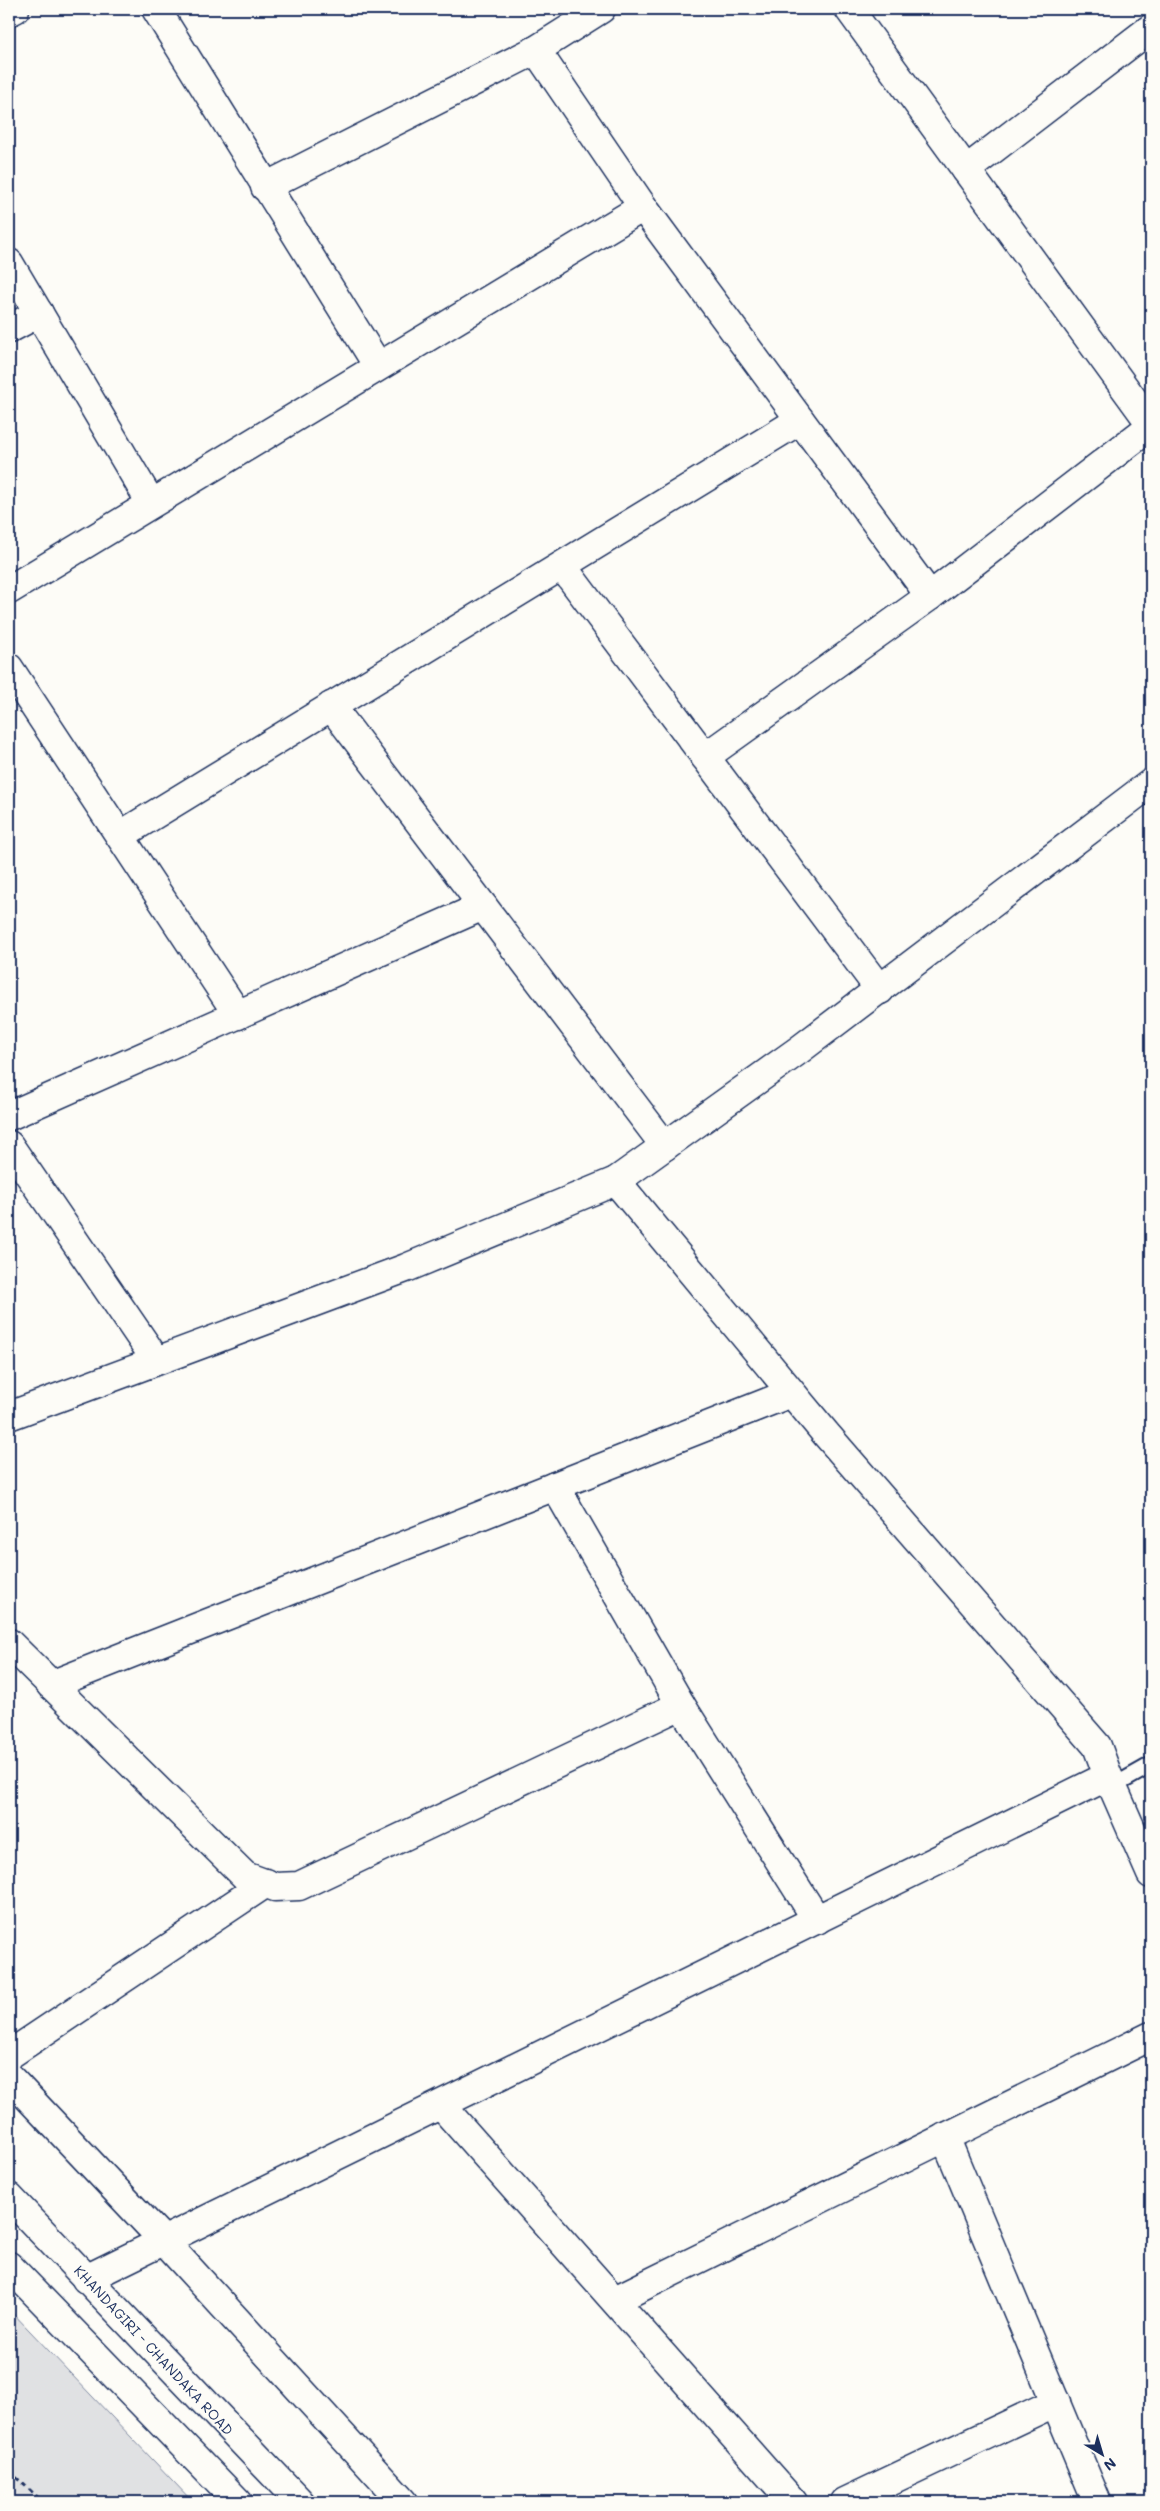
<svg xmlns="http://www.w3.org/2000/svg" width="1160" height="2511" viewBox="0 0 1160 2511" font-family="Mali,sans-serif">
	<rect width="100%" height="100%" fill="#fdfcf7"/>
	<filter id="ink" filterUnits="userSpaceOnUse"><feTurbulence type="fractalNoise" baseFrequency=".02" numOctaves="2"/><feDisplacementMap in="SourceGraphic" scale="10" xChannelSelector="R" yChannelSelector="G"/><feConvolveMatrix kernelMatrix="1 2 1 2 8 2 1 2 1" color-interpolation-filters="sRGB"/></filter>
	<g filter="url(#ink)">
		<!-- green -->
		<polygon fill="#e0e1e3" stroke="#7e88a0" points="9,2309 193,2502 9,2502"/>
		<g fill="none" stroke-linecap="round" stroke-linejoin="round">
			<defs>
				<polyline id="lane" points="1112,1787 1151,1765"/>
				<g id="street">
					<polyline points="156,9 378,366"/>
					<polyline points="601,9 536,50 643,207 930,596 1151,426"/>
					<polyline points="849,9 1151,424"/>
					<polyline points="9,12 15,9"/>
					<polyline points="966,170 1151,28"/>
					<polyline points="265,187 536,50"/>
					<polyline points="9,263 151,503"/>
					<polyline points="9,329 39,313"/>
					<polyline points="562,566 880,990"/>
					<polyline points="9,590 643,207"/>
					<polyline points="9,668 238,1015"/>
					<polyline points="331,706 665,1146"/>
					<polyline points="705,757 930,596"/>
					<polyline points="121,835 800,420"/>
					<polyline points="9,1116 483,906"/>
					<polyline points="9,1145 156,1360"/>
					<polyline points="9,1416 406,1268 616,1181 799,1050 1151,783"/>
					<polyline points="555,1486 681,1705 817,1920"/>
					<polyline points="9,1643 245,1876 275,1887 299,1886 681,1705"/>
					<polyline points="51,1685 791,1393"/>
					<polyline points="1108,1776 1151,1874"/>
					<polyline points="9,2055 266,1883"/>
					<polyline points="9,2077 164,2241 403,2502"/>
					<polyline points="441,2105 793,2502"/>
					<polyline points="945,2137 1097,2502"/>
					<polyline points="86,2279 1108,1776 1097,1746 826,1434 616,1181"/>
					<polyline points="615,2300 1151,2036"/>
					<polyline points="845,2502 1056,2402"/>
				</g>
				<g id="primary">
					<polyline points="9,2197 300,2502"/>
					<polyline points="9,2266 238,2502"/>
				</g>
			</defs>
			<!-- lane casing -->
			<use href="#lane" stroke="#1b2f5e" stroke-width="19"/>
			<!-- street casing -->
			<use href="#street" stroke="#1b2f5e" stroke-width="31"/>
			<!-- primary casing -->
			<use href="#primary" stroke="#1b2f5e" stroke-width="31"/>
			<!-- path -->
			<polyline stroke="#1b2f5e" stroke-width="3" stroke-dasharray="5 4" stroke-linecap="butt" points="9,2471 43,2502"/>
			<!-- lane -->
			<use href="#lane" stroke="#fdfcf7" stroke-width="15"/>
			<!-- street -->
			<use href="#street" stroke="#fdfcf7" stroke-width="28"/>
			<!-- primary -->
			<use href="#primary" stroke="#fdfcf7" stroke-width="28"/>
		</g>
	</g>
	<g text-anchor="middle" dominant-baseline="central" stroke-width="4" stroke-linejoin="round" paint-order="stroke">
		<!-- street labels -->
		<g font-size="14" fill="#1b2f5e" stroke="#fdfcf7">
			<text transform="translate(154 2350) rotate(47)">KHANDAGIRI - CHANDAKA ROAD</text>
		</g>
	</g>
	<!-- margin -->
	<rect width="1160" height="2511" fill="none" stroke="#fdfcf7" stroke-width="30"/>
	<rect x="15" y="15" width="1130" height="2481" fill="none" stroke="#1b2f5e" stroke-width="2" filter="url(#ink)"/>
	<!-- north arrow -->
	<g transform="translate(1102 2454) rotate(142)" stroke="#fdfcf7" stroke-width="4" paint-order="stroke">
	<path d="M0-4L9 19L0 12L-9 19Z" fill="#1b2f5e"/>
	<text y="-8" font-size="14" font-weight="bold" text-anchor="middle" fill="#1b2f5e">N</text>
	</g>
</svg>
